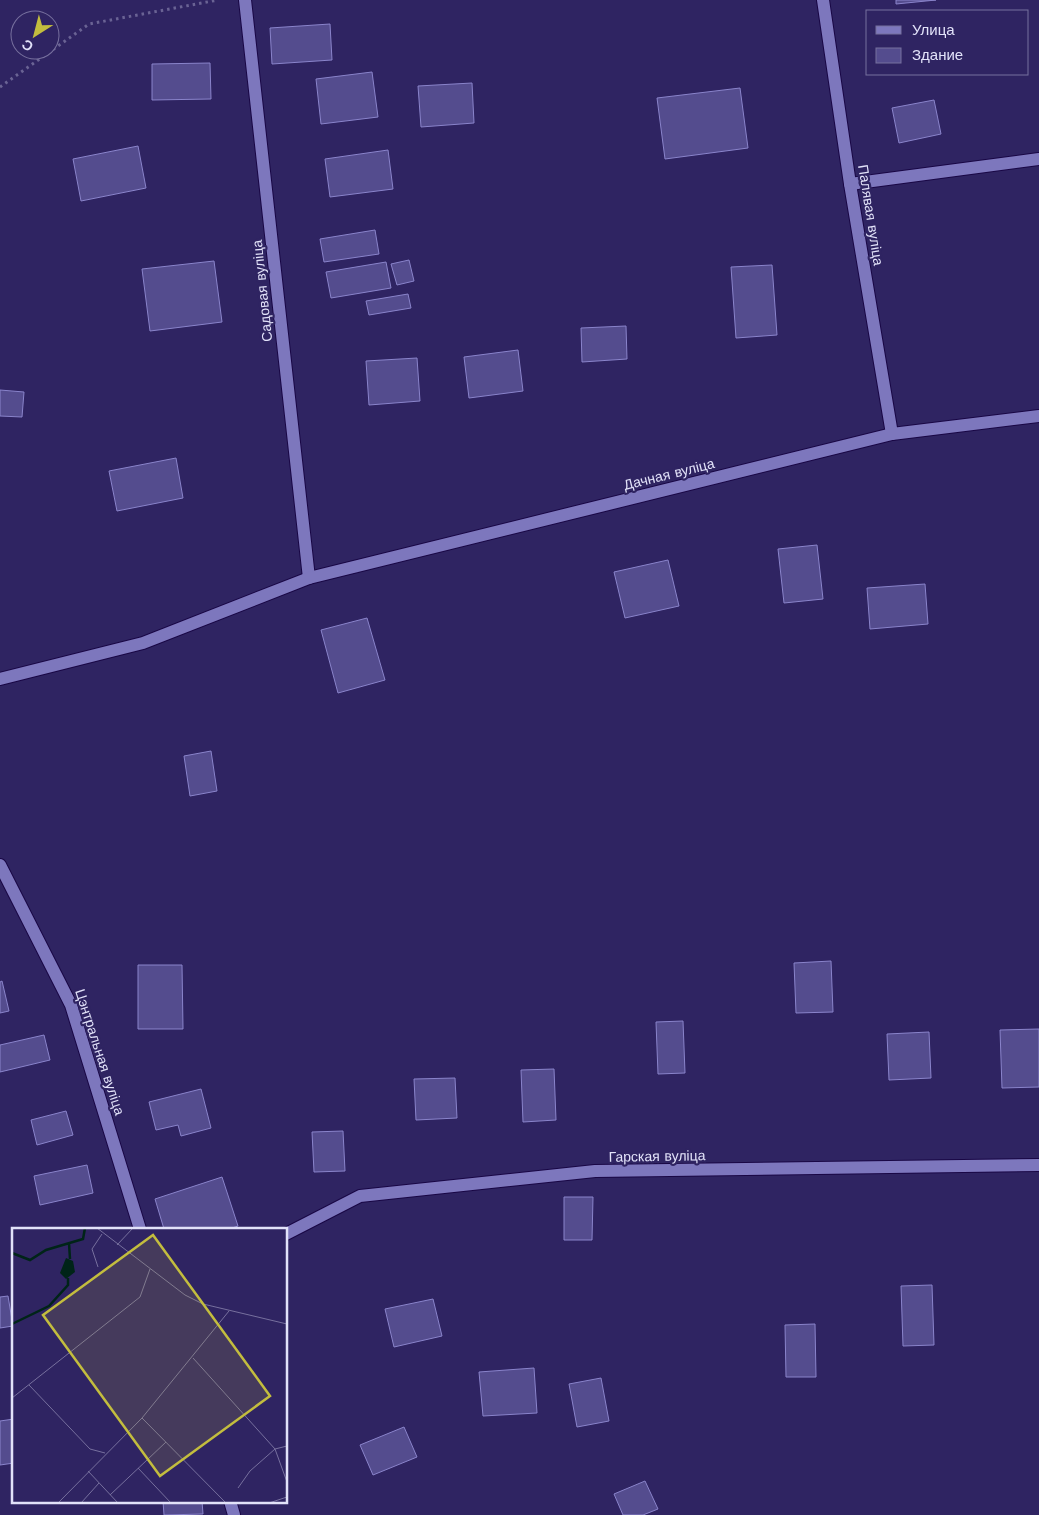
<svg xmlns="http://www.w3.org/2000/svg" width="1039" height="1515" viewBox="0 0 1039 1515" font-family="'Work Sans',sans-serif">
	<rect width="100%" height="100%" fill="#2f2462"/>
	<!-- building -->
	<g fill="#544c8e" stroke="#8a84cb">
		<polygon points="896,0 936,0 896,4"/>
		<polygon points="330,24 332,60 272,64 270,28"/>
		<polygon points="210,63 211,99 152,100 152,64"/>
		<polygon points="372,72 378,117 321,124 316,79"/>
		<polygon points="472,83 474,123 421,127 418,86"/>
		<polygon points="740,88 748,148 665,159 657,98"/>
		<polygon points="934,100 941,134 899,143 892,108"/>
		<polygon points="138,146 146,188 81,201 73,159"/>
		<polygon points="388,150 393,189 330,197 325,159"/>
		<polygon points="375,230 379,254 324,262 320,239"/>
		<polygon points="409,260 414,281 397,285 391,264"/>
		<polygon points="214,261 222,322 150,331 142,269"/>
		<polygon points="386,262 391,288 331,298 326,272"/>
		<polygon points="772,265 777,335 736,338 731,267"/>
		<polygon points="408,294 411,308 369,315 366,301"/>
		<polygon points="626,326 627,359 582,362 581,328"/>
		<polygon points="518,350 523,391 469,398 464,357"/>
		<polygon points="417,358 420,401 369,405 366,361"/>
		<polygon points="0,390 24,392 22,417 0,416"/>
		<polygon points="176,458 183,498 117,511 109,471"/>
		<polygon points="817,545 823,599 784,603 778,549"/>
		<polygon points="668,560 679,606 625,618 614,572"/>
		<polygon points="925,584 928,624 870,629 867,588"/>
		<polygon points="367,618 385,680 338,693 321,630"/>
		<polygon points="211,751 217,791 190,796 184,756"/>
		<polygon points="831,961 833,1012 796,1013 794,963"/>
		<polygon points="138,965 182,965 183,1029 138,1029"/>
		<polygon points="2,981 9,1011 0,1013 0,982"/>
		<polygon points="683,1021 685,1073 658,1074 656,1022"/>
		<polygon points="1039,1029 1039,1087 1002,1088 1000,1030"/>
		<polygon points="929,1032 931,1078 889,1080 887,1034"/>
		<polygon points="44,1035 50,1060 0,1072 0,1045"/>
		<polygon points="554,1069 556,1120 523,1122 521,1070"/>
		<polygon points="455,1078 457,1118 416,1120 414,1079"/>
		<polygon points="201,1089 211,1128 181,1136 178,1125 156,1130 149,1102"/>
		<polygon points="66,1111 73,1135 37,1145 31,1120"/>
		<polygon points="343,1131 345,1171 314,1172 312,1132"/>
		<polygon points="87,1165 93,1193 40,1205 34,1176"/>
		<polygon points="222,1177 238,1226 229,1229 164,1229 155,1199"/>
		<polygon points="564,1197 593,1197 592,1240 564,1240"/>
		<polygon points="932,1285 934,1345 903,1346 901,1286"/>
		<polygon points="8,1296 13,1326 0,1328 0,1297"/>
		<polygon points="433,1299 442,1336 394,1347 385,1309"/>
		<polygon points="815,1324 816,1377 786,1377 785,1325"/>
		<polygon points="534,1368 537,1413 483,1416 479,1372"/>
		<polygon points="601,1378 609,1421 577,1427 569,1384"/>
		<polygon points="14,1419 14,1463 0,1465 0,1421"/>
		<polygon points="404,1427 417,1457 373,1475 360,1445"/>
		<polygon points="645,1481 658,1509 643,1515 623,1515 614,1494"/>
		<polygon points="163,1501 202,1501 203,1514 164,1515"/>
	</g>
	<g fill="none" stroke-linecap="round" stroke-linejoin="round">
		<defs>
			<g id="minor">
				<polyline points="245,0 309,578"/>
				<polyline points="823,0 850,184 892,434"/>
				<polyline points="850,184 1039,159"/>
				<polyline points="0,679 143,643 309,578 892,434 1039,416"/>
				<polyline points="0,865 71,1005 140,1229"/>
				<polyline points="286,1234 360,1196 595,1171 1039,1165"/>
				<polyline points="230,1501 234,1515"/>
			</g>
		</defs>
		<!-- minor casing -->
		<use href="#minor" stroke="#190745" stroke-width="14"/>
		<!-- path -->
		<polyline stroke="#6a6394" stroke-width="3" stroke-dasharray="2.5 4" stroke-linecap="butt" points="0,87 89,24 218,0"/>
		<!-- minor -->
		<use href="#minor" stroke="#7d77bd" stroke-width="12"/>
	</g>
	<g text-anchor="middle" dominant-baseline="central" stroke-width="4.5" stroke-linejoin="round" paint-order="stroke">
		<!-- street labels -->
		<g font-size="14" fill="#e2e2f9" stroke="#2f2462">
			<text transform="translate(871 215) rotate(81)">Палявая вуліца</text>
			<text transform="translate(262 291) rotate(-96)">Садовая вуліца</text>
			<text transform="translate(669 474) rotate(-14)">Дачная вуліца</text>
			<text transform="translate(100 1052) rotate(72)">Цэнтральная вуліца</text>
			<text transform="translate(657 1156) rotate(-1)">Гарская вуліца</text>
		</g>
	</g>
	<!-- overview -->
	<g transform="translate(12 1228)">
		<rect width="275" height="275" fill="#2f2462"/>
		<path d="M54 30 61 33 63 44 54 51 48 45Z" fill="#002418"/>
		<path fill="none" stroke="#002418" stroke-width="2.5" d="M57 15 58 31M0 25 18 32 34 22 71 11 73 0M0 96 37 78 56 57V50"/>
		<path fill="none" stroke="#77709e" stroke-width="1" d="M85 0 173 67 191 76 275 96M105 17 121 0M86 39 80 21 90 6M181 130 263 221 275 254M17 157 78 221 93 225M0 170 128 69 138 41M130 190 214 275M126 240 159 275M76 243 106 275M226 260 238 243 263 221 275 218M98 267 154 214M46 275 130 190 217 83M69 275 87 255M257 275 275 269"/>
		<path fill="#c3bd3e" fill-opacity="0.15" stroke="#c3bd3e" stroke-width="2.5" d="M141 7 258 168 148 248 31 87Z"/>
		<rect width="275" height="275" fill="none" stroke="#e2e2f9" stroke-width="2.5"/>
	</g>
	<!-- legend -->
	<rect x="866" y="10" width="162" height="65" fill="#2f2462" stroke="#77709e"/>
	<rect x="876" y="26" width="25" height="8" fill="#7d77bd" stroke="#77709e"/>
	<text x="912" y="35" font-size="15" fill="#e2e2f9">Улица</text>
	<rect x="876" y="48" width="25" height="15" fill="#544c8e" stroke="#77709e"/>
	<text x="912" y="60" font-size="15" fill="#e2e2f9">Здание</text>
	<!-- north arrow -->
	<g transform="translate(35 35) rotate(216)"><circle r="24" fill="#2f2462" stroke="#77709e"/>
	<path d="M0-4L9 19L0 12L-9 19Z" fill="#c3bd3e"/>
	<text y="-8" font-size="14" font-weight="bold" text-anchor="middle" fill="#e2e2f9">С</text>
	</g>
</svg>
